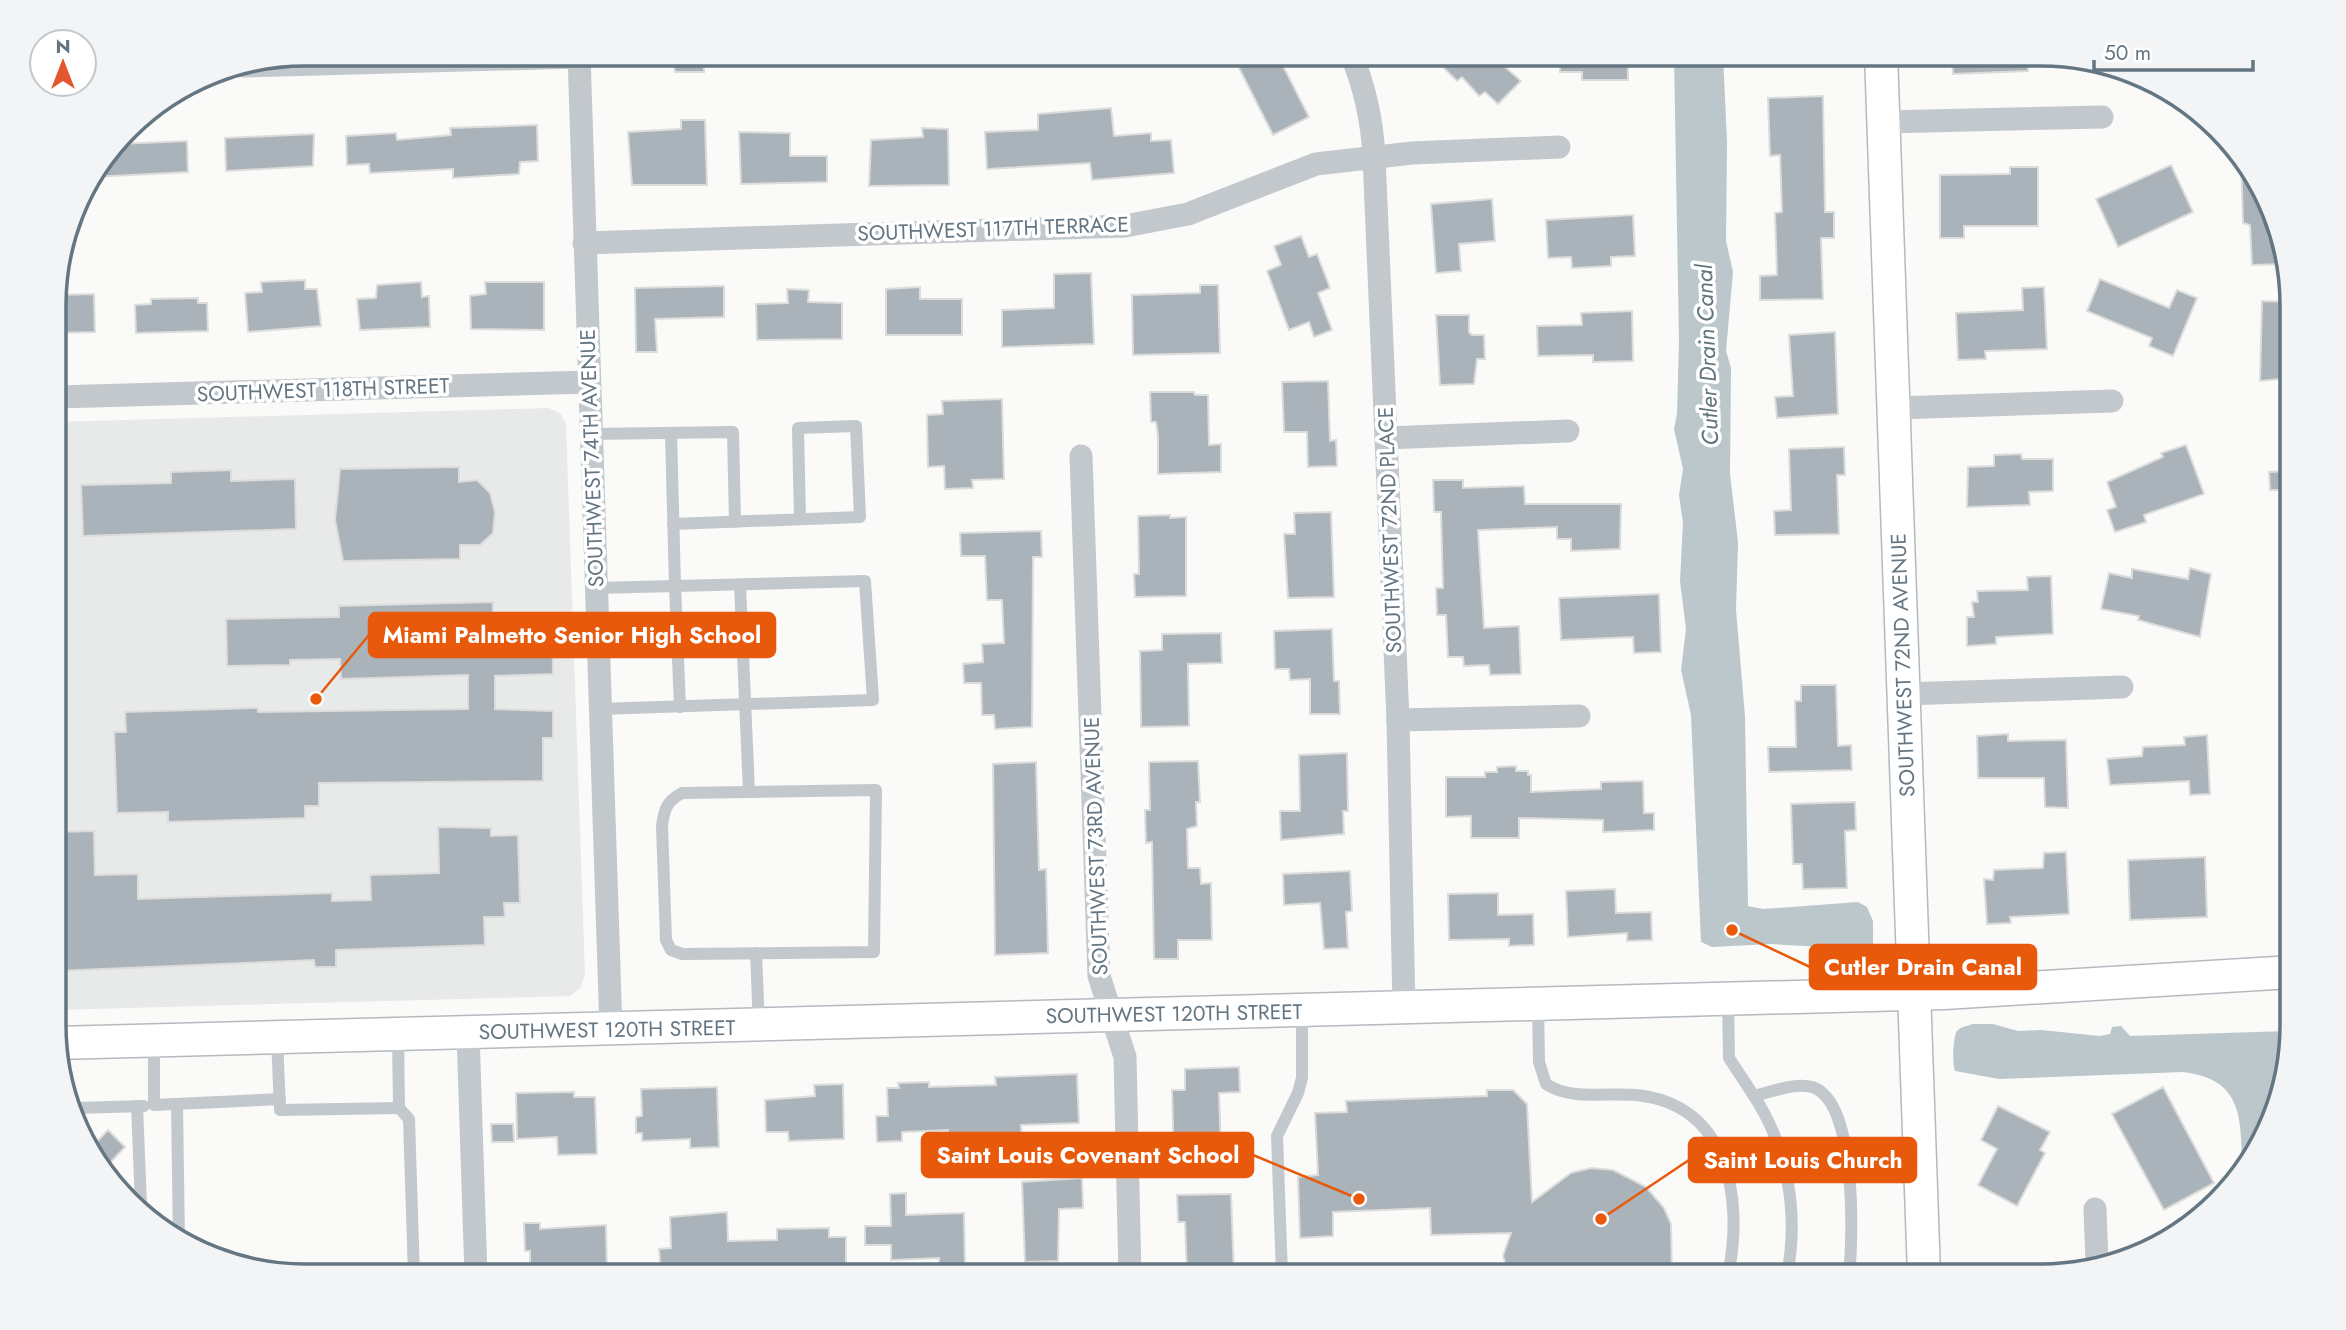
<svg xmlns="http://www.w3.org/2000/svg" width="2346" height="1330" viewBox="0 0 2346 1330" font-family="Jost,sans-serif">
	<rect width="100%" height="100%" fill="#fafaf8"/>
	<!-- built -->
	<polygon fill="#e8e9e9" points="549,408 561,414 566,424 585,975 580,988 570,996 56,1010 56,422"/>
	<!-- water -->
	<g fill="#bbc7cb">
		<polygon points="1674,54 1723,54 1727,142 1726,241 1733,272 1726,351 1731,368 1730,474 1738,542 1736,610 1745,716 1748,906 1763,909 1858,902 1867,907 1873,921 1873,947 1862,955 1833,953 1822,947 1771,944 1712,947 1701,942 1691,715 1681,670 1686,629 1680,581 1683,523 1679,495 1683,469 1674,429 1677,414 1679,342"/>
		<path d="M1972 1024H1993L2018 1031 2041 1030 2100 1036 2110 1034 2112 1027 2121 1026 2130 1036 2291 1031V1040L2258 1150 2242 1165C2241 1117 2242 1079 2183 1072L1999 1079 1955 1071C1952 1064 1953 1036 1957 1031 1960 1027 1968 1026 1972 1024Z"/>
	</g>
	<!-- building -->
	<g fill="#aab3b9" stroke="#dcdcda" stroke-width="2">
		<polygon points="672,54 704,54 704,72 675,72"/>
		<polygon points="1232,54 1277,54 1309,117 1273,135"/>
		<polygon points="1430,54 1517,54 1505,67 1521,81 1498,104 1485,92 1479,96 1462,77 1457,81"/>
		<polygon points="1559,54 1628,54 1628,80 1582,80 1582,72 1560,72"/>
		<polygon points="1952,54 2027,54 2028,71 1953,74"/>
		<polygon points="1823,96 1825,212 1834,212 1834,238 1821,238 1823,299 1760,300 1760,276 1777,275 1775,213 1782,212 1780,155 1770,156 1768,98"/>
		<polygon points="1111,108 1114,136 1151,133 1151,141 1171,140 1174,173 1092,180 1090,163 987,169 985,132 1038,130 1038,114"/>
		<polygon points="681,120 705,120 707,185 632,185 628,132 681,129"/>
		<polygon points="537,125 538,161 520,162 519,174 453,178 453,169 370,173 369,164 347,165 346,136 396,133 397,140 451,135 450,128"/>
		<polygon points="922,128 948,129 949,185 869,186 871,140 923,137"/>
		<polygon points="739,132 790,133 790,156 827,156 827,182 741,184"/>
		<polygon points="314,134 313,166 226,171 225,138"/>
		<polygon points="187,141 188,172 93,177 119,144"/>
		<polygon points="2241,158 2250,166 2283,264 2252,265 2250,225 2243,223"/>
		<polygon points="2171,165 2193,212 2118,247 2096,199"/>
		<polygon points="2010,167 2038,167 2038,226 1964,226 1964,238 1940,238 1940,175 2010,174"/>
		<polygon points="1492,199 1495,241 1459,244 1461,271 1436,273 1431,204"/>
		<polygon points="1633,215 1635,256 1611,257 1611,266 1572,268 1571,257 1548,258 1546,220"/>
		<polygon points="1301,236 1309,257 1317,254 1330,288 1318,293 1332,330 1314,337 1309,322 1289,330 1267,271 1281,265 1274,246"/>
		<polygon points="1091,273 1094,344 1002,347 1002,310 1054,308 1054,274"/>
		<polygon points="2100,279 2169,308 2177,290 2197,298 2173,356 2149,346 2152,338 2087,311"/>
		<polygon points="305,280 305,289 317,289 321,326 248,332 245,293 262,292 261,282"/>
		<polygon points="421,282 422,297 429,296 430,327 360,330 357,299 376,298 377,285"/>
		<polygon points="485,282 544,282 544,330 471,329 470,296 486,294"/>
		<polygon points="1200,285 1218,285 1220,353 1133,355 1132,295 1200,293"/>
		<polygon points="724,286 724,317 655,319 657,352 636,352 635,288"/>
		<polygon points="920,287 920,299 962,299 962,335 886,335 886,289"/>
		<polygon points="2044,287 2047,349 1985,351 1986,359 1958,360 1956,313 2023,310 2022,288"/>
		<polygon points="787,289 809,290 808,302 842,303 842,339 757,340 756,304 788,303"/>
		<polygon points="94,294 95,332 56,333 56,295"/>
		<polygon points="198,298 198,303 207,303 208,331 136,333 135,305 151,304 151,299"/>
		<polygon points="2262,301 2291,302 2291,378 2260,381"/>
		<polygon points="1632,311 1633,361 1593,362 1593,355 1538,356 1537,326 1582,325 1581,313"/>
		<polygon points="1436,315 1469,315 1469,332 1472,335 1484,335 1485,359 1477,359 1474,384 1440,385"/>
		<polygon points="1835,332 1838,414 1777,418 1775,397 1793,396 1789,335"/>
		<polygon points="1328,381 1330,441 1336,440 1337,466 1308,467 1307,432 1284,432 1282,382"/>
		<polygon points="1150,392 1194,392 1195,395 1208,395 1209,445 1221,444 1221,472 1158,474 1158,436 1156,422 1151,422"/>
		<polygon points="1002,399 1004,479 972,480 973,488 945,489 944,466 928,467 927,415 943,414 942,401"/>
		<polygon points="2186,445 2204,494 2144,515 2146,522 2115,532 2107,510 2116,507 2107,482 2163,457 2161,453"/>
		<polygon points="1844,447 1845,475 1837,475 1839,534 1775,535 1774,511 1791,510 1789,449"/>
		<polygon points="2021,454 2022,459 2053,459 2053,491 2029,492 2030,505 1967,507 1968,467 1994,466 1994,455"/>
		<polygon points="459,467 459,482 477,480 490,493 495,512 493,533 480,545 460,545 460,559 343,561 335,520 340,469"/>
		<polygon points="231,470 231,481 295,479 296,529 83,536 81,485 171,483 171,472"/>
		<polygon points="2291,471 2291,490 2270,490 2269,472"/>
		<polygon points="1433,480 1463,480 1463,488 1524,486 1525,504 1621,504 1620,549 1571,551 1571,539 1557,539 1557,527 1478,530 1484,628 1519,626 1521,674 1490,675 1489,665 1464,666 1463,657 1448,657 1446,615 1437,615 1436,588 1443,588 1441,512 1434,512"/>
		<polygon points="1331,512 1334,597 1288,598 1284,534 1295,534 1294,513"/>
		<polygon points="1170,515 1170,518 1186,517 1186,596 1135,597 1134,574 1139,574 1138,516"/>
		<polygon points="1041,531 1042,557 1033,557 1032,727 995,729 994,715 982,715 981,683 964,683 963,664 983,662 982,644 1004,643 1002,600 987,600 985,556 961,556 960,533"/>
		<polygon points="2190,568 2211,574 2200,637 2138,620 2139,616 2101,609 2109,573 2132,578 2132,569 2188,579"/>
		<polygon points="2051,576 2053,634 1996,637 1996,644 1967,646 1967,617 1974,617 1972,602 1978,602 1977,591 2028,590 2027,577"/>
		<polygon points="1659,594 1661,652 1634,653 1633,637 1561,640 1559,598"/>
		<polygon points="493,602 493,615 552,614 553,674 495,676 495,709 553,711 553,738 543,738 543,781 319,783 319,806 305,806 305,818 168,822 168,812 117,813 114,732 126,732 125,712 258,708 258,712 468,709 468,675 341,679 340,659 290,660 290,665 227,666 226,619 339,617 339,606"/>
		<polygon points="1332,629 1334,681 1339,681 1340,714 1310,714 1310,679 1290,680 1289,669 1275,669 1274,631"/>
		<polygon points="1221,633 1222,663 1188,664 1189,726 1141,727 1140,651 1162,650 1162,634"/>
		<polygon points="1801,685 1836,685 1838,746 1851,745 1852,770 1769,772 1768,747 1796,747 1795,701 1801,701"/>
		<polygon points="2008,734 2008,741 2066,740 2068,808 2045,807 2044,778 1978,778 1977,736"/>
		<polygon points="2207,735 2210,794 2190,795 2189,781 2110,785 2107,759 2142,756 2143,747 2185,745 2184,737"/>
		<polygon points="1347,753 1348,811 1343,811 1344,834 1281,840 1280,811 1300,811 1299,755"/>
		<polygon points="1198,761 1200,802 1196,802 1197,826 1187,829 1188,868 1200,868 1201,884 1211,883 1212,940 1178,940 1178,959 1154,959 1152,842 1146,843 1145,810 1150,810 1149,762"/>
		<polygon points="1036,762 1039,870 1046,869 1048,953 995,955 993,764"/>
		<polygon points="1516,766 1516,771 1528,771 1528,775 1531,775 1531,792 1601,789 1601,782 1643,781 1644,813 1654,813 1654,830 1603,832 1603,820 1519,818 1519,838 1471,838 1471,816 1446,817 1446,777 1485,777 1485,772 1497,772 1497,767"/>
		<polygon points="1855,802 1856,830 1845,831 1847,888 1803,889 1802,864 1793,864 1791,804"/>
		<polygon points="438,827 491,828 491,836 518,835 520,903 504,903 505,917 484,917 485,945 336,950 336,967 315,967 314,960 56,971 56,832 94,831 95,875 138,874 138,899 332,893 332,901 371,900 370,875 439,873"/>
		<polygon points="2066,852 2069,914 2010,917 2011,923 1987,924 1984,879 1993,880 1994,870 2043,868 2044,853"/>
		<polygon points="2205,857 2207,917 2130,920 2128,860"/>
		<polygon points="1350,871 1352,911 1346,912 1348,948 1324,949 1320,903 1284,905 1283,874"/>
		<polygon points="1615,889 1616,913 1651,912 1652,940 1627,941 1627,933 1568,937 1566,891"/>
		<polygon points="1498,893 1498,915 1533,914 1534,945 1509,946 1509,939 1449,940 1448,894"/>
		<polygon points="1239,1067 1240,1092 1219,1093 1221,1150 1209,1150 1210,1159 1174,1160 1172,1090 1185,1090 1185,1069"/>
		<polygon points="1077,1074 1079,1123 1021,1125 1022,1144 998,1145 998,1134 948,1136 948,1130 902,1132 902,1141 877,1142 876,1116 888,1116 887,1088 899,1088 898,1083 929,1082 929,1087 996,1085 995,1077"/>
		<polygon points="843,1084 844,1139 789,1141 788,1132 766,1132 765,1100 815,1096 814,1085"/>
		<polygon points="717,1087 719,1147 690,1148 690,1139 642,1141 642,1133 636,1133 636,1117 642,1116 641,1089"/>
		<polygon points="2163,1087 2214,1183 2164,1210 2112,1114"/>
		<polygon points="1487,1090 1513,1090 1527,1104 1532,1202 1571,1173 1591,1168 1613,1170 1646,1187 1664,1208 1671,1224 1672,1275 1514,1275 1508,1272 1503,1256 1511,1233 1431,1235 1430,1208 1333,1212 1333,1236 1300,1238 1298,1177 1318,1175 1315,1113 1347,1112 1346,1101 1487,1096"/>
		<polygon points="574,1092 574,1097 595,1097 597,1154 558,1155 557,1137 517,1139 516,1093"/>
		<polygon points="1998,1106 2050,1132 2040,1150 2045,1153 2017,1206 1978,1185 1997,1149 1981,1140"/>
		<polygon points="491,1124 513,1124 514,1142 492,1142"/>
		<polygon points="108,1130 125,1147 106,1167 91,1148"/>
		<polygon points="1082,1178 1083,1208 1059,1209 1058,1261 1025,1262 1022,1182"/>
		<polygon points="906,1193 906,1215 964,1213 965,1266 939,1266 939,1258 891,1260 891,1245 865,1245 865,1226 891,1226 890,1194"/>
		<polygon points="1231,1194 1234,1275 1187,1275 1185,1222 1178,1222 1177,1195"/>
		<polygon points="727,1212 728,1241 777,1240 777,1229 829,1228 829,1237 846,1237 846,1269 661,1275 659,1249 671,1248 670,1217"/>
		<polygon points="524,1223 540,1223 540,1229 606,1225 607,1272 581,1272 581,1276 530,1276 530,1251 525,1251"/>
	</g>
	<g fill="none" stroke-linecap="round" stroke-linejoin="round">
		<defs>
			<g id="secondary">
				<polyline points="1881,54 1924,1275"/>
				<polyline points="56,1043 1944,993 2291,972"/>
			</g>
		</defs>
		<!-- secondary casing -->
		<use href="#secondary" stroke="#b3babf" stroke-width="35"/>
		<!-- lane -->
		<g stroke="#c3c8cc" stroke-width="12">
			<polyline points="590,434 733,432 735,522"/>
			<polyline points="673,524 860,517 856,426 798,428 800,519"/>
			<polyline points="740,585 749,792"/>
			<polyline points="596,588 675,586 680,707"/>
			<polyline points="599,709 873,700 865,581 675,586 671,433"/>
			<path d="M876 790 874 952 682 954 671 950 666 940 662 826C664 809 667 801 682 793Z"/>
			<polyline points="756,953 759,1026"/>
			<path d="M1728 999 1729 1058 1754 1096C1772 1092 1795 1082 1812 1087 1857 1100 1853 1238 1849 1275"/>
			<path d="M1538 1004 1539 1062 1546 1084C1572 1101 1606 1092 1636 1095 1729 1104 1744 1199 1728 1275"/>
			<polyline points="398,1035 399,1108 409,1119 414,1276"/>
			<polyline points="277,1038 280,1110 399,1108"/>
			<polyline points="154,1042 154,1105 280,1099"/>
			<path d="M1754 1096C1788 1148 1799 1214 1787 1275"/>
			<polyline points="177,1104 179,1241"/>
			<polyline points="137,1106 141,1205"/>
			<polyline points="76,1108 144,1106"/>
			<polyline points="1282,1275 1277,1136 1298,1093 1302,1078 1302,1012"/>
		</g>
		<!-- street -->
		<g stroke="#c3c8cc" stroke-width="23">
			<polyline points="579,54 611,1030"/>
			<path d="M1351 54C1365 87 1372 121 1374 156L1398 720 1404 1009"/>
			<polyline points="244,66 579,57"/>
			<polyline points="1884,122 2102,117"/>
			<polyline points="584,243 1125,226 1188,214 1316,164 1412,153 1559,147"/>
			<polyline points="56,397 589,382"/>
			<polyline points="1895,408 2112,401"/>
			<polyline points="1386,438 1568,431"/>
			<polyline points="1081,456 1099,976 1125,1057 1130,1276"/>
			<polyline points="1903,694 2122,687"/>
			<polyline points="1398,720 1579,716"/>
			<polyline points="468,1033 476,1276"/>
			<polyline points="2095,1209 2097,1263"/>
		</g>
		<!-- secondary -->
		<use href="#secondary" stroke="#fff" stroke-width="32"/>
	</g>
	<g text-anchor="middle" dominant-baseline="central" stroke-width="7" stroke-linejoin="round" paint-order="stroke">
		<!-- street labels -->
		<g font-size="21" fill="#657683" stroke="#fff">
			<text transform="translate(993 229) rotate(-2)">SOUTHWEST 117TH TERRACE</text>
			<text transform="translate(323 390) rotate(-2)">SOUTHWEST 118TH STREET</text>
			<text transform="translate(592 458) rotate(-92)">SOUTHWEST 74TH AVENUE</text>
			<text transform="translate(1390 530) rotate(-92)">SOUTHWEST 72ND PLACE</text>
			<text transform="translate(1903 665) rotate(-92)">SOUTHWEST 72ND AVENUE</text>
			<text transform="translate(1096 846) rotate(-92)">SOUTHWEST 73RD AVENUE</text>
			<text transform="translate(1174 1014) rotate(-1)">SOUTHWEST 120TH STREET</text>
			<text transform="translate(607 1030) rotate(-1)">SOUTHWEST 120TH STREET</text>
		</g>
		<!-- water labels -->
		<g font-size="23" font-style="italic" fill="#60757c" stroke="#fff">
			<text transform="translate(1707 355) rotate(-92)">Cutler Drain Canal</text>
		</g>
	</g>
	<!-- crop -->
	<path d="M0 0H2346V1330H0ZM305 66H2041A239 239 0 0 1 2280 305V1025A239 239 0 0 1 2041 1264H305A239 239 0 0 1 66 1025V305A239 239 0 0 1 305 66Z" fill="#f3f4f5" fill-rule="evenodd"/>
	<path fill="none" stroke="#657683" stroke-width="3.5" d="M305 66H2041A239 239 0 0 1 2280 305V1025A239 239 0 0 1 2041 1264H305A239 239 0 0 1 66 1025V305A239 239 0 0 1 305 66Z"/>
	<!-- callouts -->
	<path fill="none" stroke="#e8590c" stroke-width="2.5" d="M316 699L369 635M1732 930L1810 967M1359 1199L1253 1155M1601 1219L1689 1160"/>
	<g fill="#e8590c" stroke="#fff" stroke-width="2.5">
		<circle cx="316" cy="699" r="7"/>
		<circle cx="1732" cy="930" r="7"/>
		<circle cx="1359" cy="1199" r="7"/>
		<circle cx="1601" cy="1219" r="7"/>
	</g>
	<g fill="#e8590c" stroke="#e8590c" stroke-width="2.5">
		<rect x="369" y="613" width="406" height="44" rx="7"/>
		<rect x="1810" y="945" width="226" height="44" rx="7"/>
		<rect x="922" y="1133" width="331" height="44" rx="7"/>
		<rect x="1689" y="1138" width="227" height="44" rx="7"/>
	</g>
	<g font-size="23" text-anchor="middle" font-weight="bold" fill="#fff">
		<text x="572" y="643">Miami Palmetto Senior High School</text>
		<text x="1923" y="975">Cutler Drain Canal</text>
		<text x="1088" y="1163">Saint Louis Covenant School</text>
		<text x="1803" y="1168">Saint Louis Church</text>
	</g>
	<!-- north arrow -->
	<g transform="translate(63 63)"><circle r="33" fill="#ffffff" stroke="#c1c8cd" stroke-width="2"/>
	<path d="M0-5L12 26L0 18L-12 26Z" fill="#e4572e"/>
	<text y="-10" font-size="19" font-weight="bold" text-anchor="middle" fill="#657683">N</text>
	</g>
	<!-- scale -->
	<path d="M2094 60v10h159v-10" fill="none" stroke="#657683" stroke-width="3.5"/>
	<text x="2104" y="60" font-size="21" fill="#657683" stroke="#ffffff" stroke-width="5" paint-order="stroke">50 m</text>
</svg>
